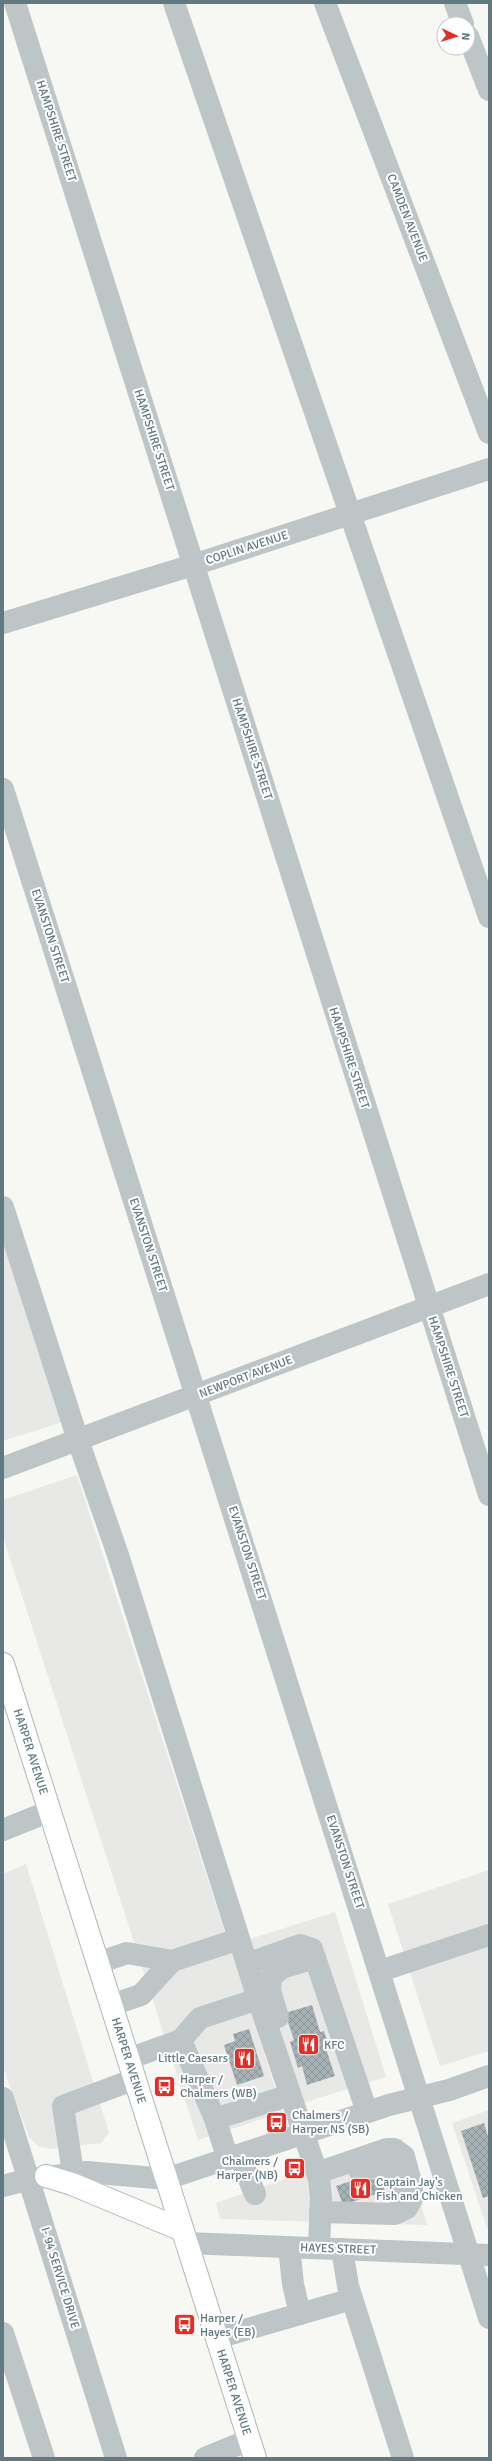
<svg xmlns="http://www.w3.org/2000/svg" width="492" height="2461" viewBox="0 0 492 2461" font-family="Signika,sans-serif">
	<defs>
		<pattern id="building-cross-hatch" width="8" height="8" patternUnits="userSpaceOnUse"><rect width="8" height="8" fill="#a5b1b4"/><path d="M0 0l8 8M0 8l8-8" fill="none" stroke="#8a9598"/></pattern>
	</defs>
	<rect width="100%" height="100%" fill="#f7f7f4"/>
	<!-- built -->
	<g fill="#e8e8e7">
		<polygon points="3,1226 66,1421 3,1441"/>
		<polygon points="77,1475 283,2112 198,2140 3,1537 3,1500"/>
		<polygon points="26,1864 109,2133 101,2143 49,2149 38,2146 29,2137 3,2067 3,1874"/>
		<polygon points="489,1870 489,2051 440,2066 388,1904"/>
		<polygon points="335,1912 386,2077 300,2104 247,1940"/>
		<polygon points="489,2110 489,2228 487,2228 452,2123"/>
		<polygon points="402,2138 427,2225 220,2219 216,2203"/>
	</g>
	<!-- building -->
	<g fill="url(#building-cross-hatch)">
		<polygon points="312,2005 320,2032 324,2031 329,2048 326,2049 335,2076 307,2085 302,2066 298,2068 290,2042 294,2040 285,2013"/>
		<polygon points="249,2029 264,2076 237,2085 224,2045 235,2041 233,2034"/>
		<polygon points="484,2123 489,2140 489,2196 483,2198 461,2131"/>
		<polygon points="369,2175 371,2180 380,2177 385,2191 343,2205 336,2186"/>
	</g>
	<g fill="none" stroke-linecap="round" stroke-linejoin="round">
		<defs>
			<g id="major">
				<path id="s1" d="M3 1664 255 2458"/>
				<polyline points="46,2176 72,2184 182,2230"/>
			</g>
		</defs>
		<!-- major casing -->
		<use href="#major" stroke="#afb7b9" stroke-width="24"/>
		<!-- minor -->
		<g stroke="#bec5c7" stroke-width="22">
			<polyline points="15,3 489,1495"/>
			<polyline points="174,3 489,917"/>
			<polyline points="325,3 489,433"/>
			<polyline points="455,3 463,24"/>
			<polyline points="468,36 489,90"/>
			<polyline points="3,623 193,565 489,469"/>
			<polyline points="3,789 489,2318"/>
			<polyline points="3,1207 78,1440 118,1555 258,1999 319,2179 321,2197 319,2248"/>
			<polyline points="3,1468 489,1284"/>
			<polyline points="3,1830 50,1811"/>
			<polyline points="98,1963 127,1953 172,1961 239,1939"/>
			<polyline points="247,1964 300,1945 312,1949 367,2112"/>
			<polyline points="380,1971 489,1935"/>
			<polyline points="111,2005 141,1995 172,1961"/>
			<polyline points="278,2017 270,1991 271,1977 282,1968 315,1958"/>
			<polyline points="181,2040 200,2018 258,1999"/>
			<polyline points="128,2059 181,2040 215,2119 290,2095"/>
			<polyline points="3,2098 116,2458"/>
			<polyline points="215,2119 228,2159"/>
			<polyline points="239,2155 255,2194"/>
			<path d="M359 2170 386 2164C397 2173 402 2182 399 2196"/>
			<polyline points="73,2173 63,2106 135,2079"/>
			<polyline points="317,2173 387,2149 394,2149 404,2156 412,2186 412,2199 407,2208 395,2214 320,2212"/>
			<polyline points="3,2186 30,2179 87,2172 166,2179 389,2105 449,2090 489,2076"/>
			<polyline points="186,2243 489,2255"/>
			<polyline points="289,2247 293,2284 300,2314"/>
			<polyline points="342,2249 348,2286 403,2458"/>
			<polyline points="3,2333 44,2458"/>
			<polyline points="217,2338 352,2299"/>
			<polyline points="205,2458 249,2440"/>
		</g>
		<!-- major -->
		<use href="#major" stroke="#fff" stroke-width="22"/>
	</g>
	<!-- icons -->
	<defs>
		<symbol id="restaurant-square" viewBox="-11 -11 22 22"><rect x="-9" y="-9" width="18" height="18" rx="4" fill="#e32e28" stroke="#fff"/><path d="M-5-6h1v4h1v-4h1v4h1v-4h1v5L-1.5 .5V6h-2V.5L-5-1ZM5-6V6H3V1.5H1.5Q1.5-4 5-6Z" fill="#fff"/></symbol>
		<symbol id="bus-square" viewBox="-11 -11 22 22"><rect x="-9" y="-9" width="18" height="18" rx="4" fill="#e32e28" stroke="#fff"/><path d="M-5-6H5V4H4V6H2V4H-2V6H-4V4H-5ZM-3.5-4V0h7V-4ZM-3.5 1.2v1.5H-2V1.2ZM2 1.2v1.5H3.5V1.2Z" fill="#fff"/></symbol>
	</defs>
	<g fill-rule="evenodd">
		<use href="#restaurant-square" x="296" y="2032" width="25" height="25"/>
		<use href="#restaurant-square" x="232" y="2046" width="25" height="25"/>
		<use href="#bus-square" x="152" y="2074" width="25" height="25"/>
		<use href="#bus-square" x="264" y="2110" width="25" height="25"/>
		<use href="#bus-square" x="282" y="2156" width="25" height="25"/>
		<use href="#restaurant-square" x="348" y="2176" width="25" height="25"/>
		<use href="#bus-square" x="172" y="2312" width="25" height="25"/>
	</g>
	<g text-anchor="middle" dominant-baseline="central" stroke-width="4" stroke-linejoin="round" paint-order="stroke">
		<!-- street labels -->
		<g font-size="12" fill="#62797f" stroke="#fff">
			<text transform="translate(56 131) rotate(72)">HAMPSHIRE STREET</text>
			<text transform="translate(407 218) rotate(69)">CAMDEN AVENUE</text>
			<text transform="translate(154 440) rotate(72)">HAMPSHIRE STREET</text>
			<text transform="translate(247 548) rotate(-18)">COPLIN AVENUE</text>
			<text transform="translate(252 749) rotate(72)">HAMPSHIRE STREET</text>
			<text transform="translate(50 936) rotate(72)">EVANSTON STREET</text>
			<text transform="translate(349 1058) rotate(72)">HAMPSHIRE STREET</text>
			<text transform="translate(148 1245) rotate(72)">EVANSTON STREET</text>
			<text transform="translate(448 1367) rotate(72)">HAMPSHIRE STREET</text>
			<text transform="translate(246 1377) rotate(-21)">NEWPORT AVENUE</text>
			<text transform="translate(247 1553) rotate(72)">EVANSTON STREET</text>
			<text stroke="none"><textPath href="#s1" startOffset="92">HARPER AVENUE</textPath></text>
			<text transform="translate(345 1862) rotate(72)">EVANSTON STREET</text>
			<text stroke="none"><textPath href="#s1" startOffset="416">HARPER AVENUE</textPath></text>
			<text transform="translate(338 2249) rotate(2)">HAYES STREET</text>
			<text transform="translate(60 2278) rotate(73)">I- 94 SERVICE DRIVE</text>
			<text stroke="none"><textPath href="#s1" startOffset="764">HARPER AVENUE</textPath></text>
		</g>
		<!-- poi labels -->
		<g font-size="12" fill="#62797f" stroke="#fff" text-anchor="start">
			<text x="324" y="2045">KFC</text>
			<text x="228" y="2058" text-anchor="end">Little Caesars</text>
			<text x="180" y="2079">Harper /<tspan x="180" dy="14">Chalmers (WB)</tspan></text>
			<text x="292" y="2115">Chalmers /<tspan x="292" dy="14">Harper NS (SB)</tspan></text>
			<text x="278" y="2161" text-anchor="end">Chalmers /<tspan x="278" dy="14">Harper (NB)</tspan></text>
			<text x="376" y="2182">Captain Jay's<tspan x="376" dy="14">Fish and Chicken</tspan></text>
			<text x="200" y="2318">Harper /<tspan x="200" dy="14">Hayes (EB)</tspan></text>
		</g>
	</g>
	<!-- border -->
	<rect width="492" height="2461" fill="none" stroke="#62797f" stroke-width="8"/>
	<!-- north arrow -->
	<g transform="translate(456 36) rotate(94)"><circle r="19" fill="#ffffff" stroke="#c0c9cc"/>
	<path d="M0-3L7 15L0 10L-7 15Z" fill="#e32e28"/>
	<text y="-6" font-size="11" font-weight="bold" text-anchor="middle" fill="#62797f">N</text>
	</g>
</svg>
